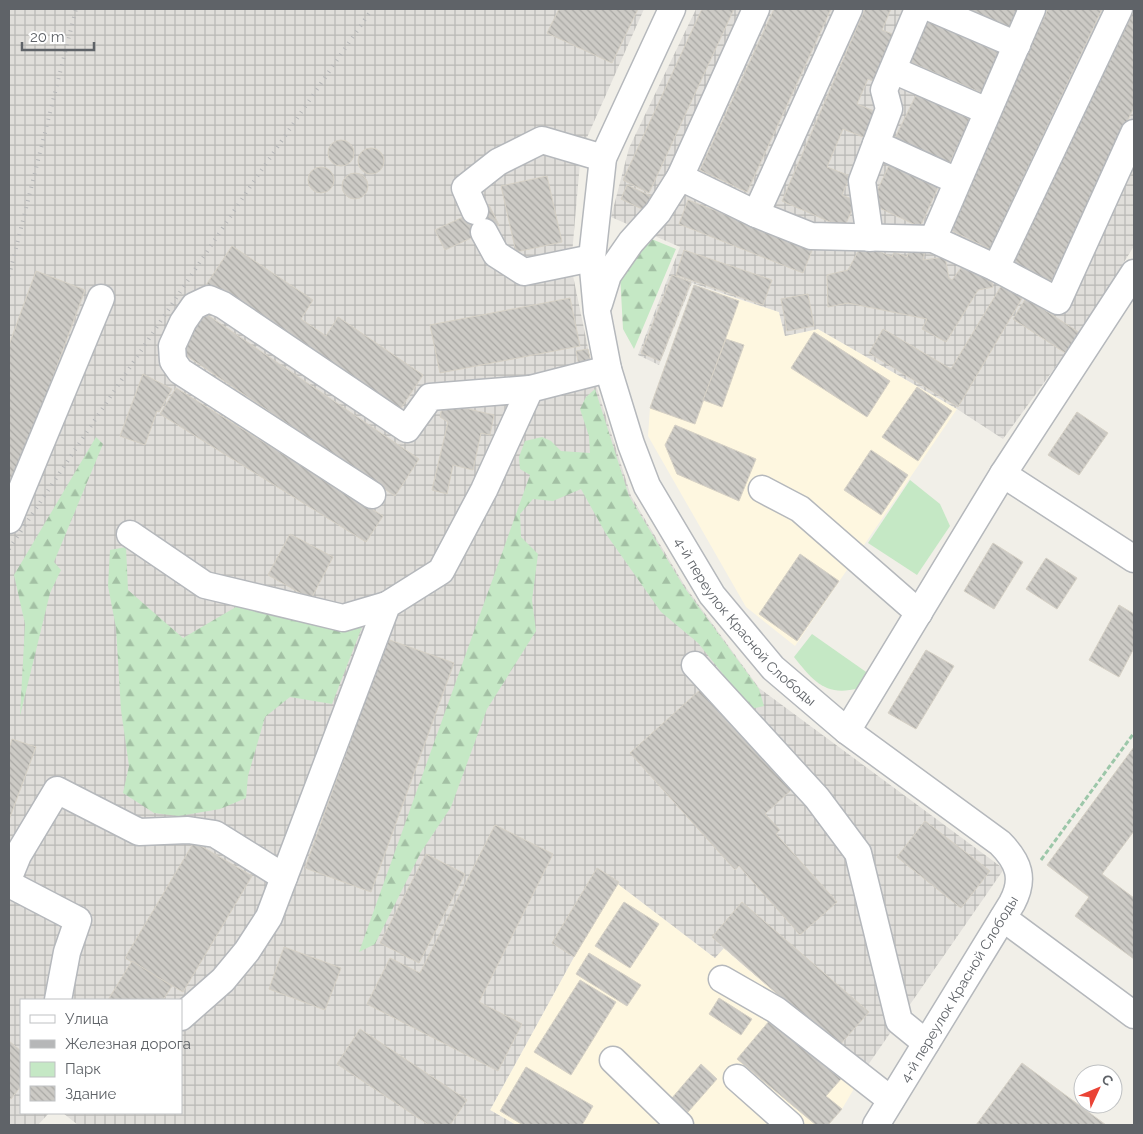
<svg xmlns="http://www.w3.org/2000/svg" width="1143" height="1134" viewBox="0 0 1143 1134" font-family="Raleway,sans-serif">
	<defs>
		<pattern id="industrial-grid" width="8" height="8" patternUnits="userSpaceOnUse" patternTransform="scale(1.25)"><rect width="8" height="8" fill="#e0deda"/><path d="M0 4h8M4 0v8" fill="none" stroke="#b9b8b5"/></pattern>
		<pattern id="forest-firs" width="22" height="20" patternUnits="userSpaceOnUse" patternTransform="scale(1.25)"><rect width="22" height="20" fill="#c5e8c5"/><path d="M5 1l3.5 6h-7zM16 11l3.5 6h-7z" fill="#a3c0a4"/></pattern>
		<pattern id="building-back-hatch" width="6" height="6" patternUnits="userSpaceOnUse" patternTransform="scale(1.25)"><rect width="6" height="6" fill="#cccac5"/><path d="M-1 5l2 2M0 0l6 6M5-1l2 2" fill="none" stroke="#a9a8a4"/></pattern>
	</defs>
	<rect width="100%" height="100%" fill="#f1efe8"/>
	<!-- commercial -->
	<g fill="#fef7e0">
		<polygon points="694,285 779,312 785,336 818,329 957,409 795,646 746,607 648,436 650,408"/>
		<polygon points="618,884 715,958 723,948 838,1047 840,1045 868,1065 842,1109 828,1125 516,1125 490,1110 574,957"/>
	</g>
	<!-- industrial -->
	<g fill="url(#industrial-grid)">
		<polygon points="9,9 644,9 581,151 571,266 595,382 631,496 685,586 759,688 1004,869 868,1065 840,1045 838,1047 724,948 715,958 618,884 574,957 490,1110 516,1125 78,1125 63,1113 181,1113 181,1000 21,1000 21,1113 49,1113 38,1125 9,1125"/>
		<polygon points="696,9 1134,9 1134,246 1083,329 1003,439 957,409 818,329 785,336 779,312 692,283 659,365 638,355 680,247 611,217 629,148"/>
	</g>
	<!-- green -->
	<g fill="#c5e8c5">
		<polygon points="910,480 940,504 950,526 917,575 868,543"/>
		<path d="M812 634 869 674 859 688C826 697 814 682 794 657Z"/>
	</g>
	<!-- forest -->
	<g fill="url(#forest-firs)">
		<polygon points="649,238 676,249 634,349 623,329 620,274 639,255 640,245"/>
		<polygon points="595,389 629,496 684,587 759,689 764,706 751,709 698,643 661,612 606,534 581,489 553,501 533,499 520,514 521,537 538,554 532,600 536,631 487,709 451,807 421,852 375,944 359,952 530,475 520,469 519,457 525,441 542,437 551,441 561,451 590,453 589,436 580,409 586,397"/>
		<polygon points="96,437 103,444 54,562 61,570 50,593 20,716 25,624 14,575"/>
		<polygon points="126,547 128,590 183,638 241,604 362,627 332,704 290,697 265,717 248,776 246,798 220,809 179,816 154,813 123,793 129,766 121,710 116,628 108,586 110,550"/>
	</g>
	<!-- building -->
	<g fill="url(#building-back-hatch)" stroke="#d6d1c6">
		<polygon points="559,9 638,9 612,63 547,33"/>
		<polygon points="702,9 734,9 649,193 623,180"/>
		<polygon points="774,9 831,9 747,192 700,170"/>
		<polygon points="865,9 891,9 882,30 895,35 875,82 868,79 857,104 879,113 868,139 843,129 827,167 850,176 842,195 856,201 844,228 782,201"/>
		<polygon points="961,9 1020,9 1010,30"/>
		<polygon points="1048,9 1102,9 990,249 946,228"/>
		<polygon points="1134,10 1134,107 1050,284 1012,265"/>
		<polygon points="928,16 1001,48 982,93 908,61"/>
		<polygon points="917,93 971,118 948,166 894,140"/>
		<circle cx="341" cy="153" r="13"/>
		<circle cx="371" cy="161" r="13"/>
		<polygon points="891,161 940,183 920,227 871,204"/>
		<circle cx="321" cy="180" r="13"/>
		<circle cx="355" cy="186" r="13"/>
		<polygon points="547,176 562,242 516,252 501,186"/>
		<polygon points="627,185 653,197 646,211 621,199"/>
		<polygon points="688,200 813,248 803,273 679,224"/>
		<polygon points="489,205 499,225 445,250 435,230"/>
		<polygon points="862,244 892,257 894,252 907,257 910,248 925,251 923,260 945,257 949,278 952,280 964,264 989,269 993,287 978,290 946,342 922,329 927,319 848,303 828,307 827,275 848,270"/>
		<polygon points="232,246 313,300 301,319 326,336 338,317 423,375 397,414 206,285"/>
		<polygon points="684,250 772,280 763,305 676,275"/>
		<polygon points="36,271 85,290 12,488 9,486 9,345"/>
		<polygon points="672,275 691,282 660,361 641,353"/>
		<polygon points="1003,283 1024,295 958,407 869,353 883,329 951,369"/>
		<polygon points="694,285 739,301 695,424 650,408"/>
		<polygon points="808,294 814,326 787,331 781,299"/>
		<polygon points="570,298 580,346 440,373 430,325"/>
		<polygon points="1026,298 1080,333 1067,354 1013,319"/>
		<polygon points="203,312 419,459 395,496 178,350"/>
		<polygon points="814,332 890,381 867,417 791,368"/>
		<polygon points="726,339 744,345 722,407 703,400"/>
		<polygon points="588,349 591,363 579,366 576,351"/>
		<polygon points="143,374 172,389 159,412 157,411 145,445 120,436"/>
		<polygon points="917,387 952,411 918,461 882,437"/>
		<polygon points="176,388 383,516 366,542 160,414"/>
		<polygon points="443,403 494,415 490,435 481,433 473,470 453,465 447,494 432,490 448,422 440,417"/>
		<polygon points="1077,412 1108,433 1079,475 1048,455"/>
		<polygon points="675,425 756,459 739,501 677,474 665,445"/>
		<polygon points="871,450 908,475 881,515 844,490"/>
		<polygon points="290,534 333,557 311,599 268,575"/>
		<polygon points="993,543 1023,562 994,609 964,591"/>
		<polygon points="800,554 839,581 797,641 759,614"/>
		<polygon points="1046,558 1077,578 1057,609 1026,589"/>
		<polygon points="1119,605 1134,614 1134,648 1119,677 1089,660"/>
		<polygon points="387,639 454,663 371,892 305,868"/>
		<polygon points="926,650 954,666 916,729 888,713"/>
		<polygon points="700,690 791,790 765,814 780,830 776,834 837,902 800,935 739,866 735,870 630,753"/>
		<polygon points="12,739 36,747 9,820 9,749"/>
		<polygon points="1134,747 1134,831 1102,874 1134,898 1134,959 1075,916 1089,897 1047,865"/>
		<polygon points="925,821 990,871 961,908 897,857"/>
		<polygon points="495,825 553,854 479,1002 522,1024 498,1071 367,1004 390,958 420,973"/>
		<polygon points="194,842 252,876 183,992 125,958"/>
		<polygon points="426,854 465,874 419,963 380,943"/>
		<polygon points="597,868 619,882 574,957 552,943"/>
		<polygon points="624,902 659,924 630,968 595,946"/>
		<polygon points="742,902 869,1012 838,1047 712,937"/>
		<polygon points="284,947 341,968 325,1010 269,989"/>
		<polygon points="589,953 641,985 627,1006 576,974"/>
		<polygon points="132,961 172,986 163,1000 108,1000"/>
		<polygon points="580,980 616,1002 571,1075 534,1052"/>
		<polygon points="719,998 752,1019 741,1035 709,1014"/>
		<polygon points="770,1020 841,1079 826,1096 842,1109 828,1125 816,1125 737,1059"/>
		<polygon points="360,1029 467,1100 450,1125 429,1125 337,1064"/>
		<polygon points="9,1041 21,1051 21,1086 11,1099 9,1098"/>
		<polygon points="1022,1063 1106,1125 976,1125"/>
		<polygon points="701,1064 717,1079 688,1112 672,1098"/>
		<polygon points="526,1067 593,1106 582,1125 523,1125 500,1111"/>
	</g>
	<g fill="none" stroke-linecap="round" stroke-linejoin="round">
		<defs>
			<g id="minor">
				<path id="s1" d="M672 9 603 158 592 258 597 312 608 369 631 444 647 486 712 595 773 668 847 731 1000 843C1019 862 1025 879 1012 903L876 1125"/>
				<polyline points="933,9 1017,45"/>
				<polyline points="893,70 987,111"/>
				<polyline points="876,144 957,181"/>
				<polyline points="680,177 756,214 811,236 933,239 996,268 1058,301 1134,133"/>
				<polyline points="475,211 465,188 498,162 542,140 603,158"/>
				<polyline points="756,214 849,9"/>
				<polyline points="484,232 496,254 524,272 592,258"/>
				<polyline points="870,238 862,181 889,109 884,90 918,9"/>
				<polyline points="933,239 1032,9"/>
				<polyline points="996,268 1119,9"/>
				<polyline points="599,304 608,275 631,242 658,212 680,177 756,9"/>
				<polyline points="1003,474 1134,559"/>
				<polyline points="762,489 800,509 919,613"/>
				<polyline points="372,495 180,371 173,361 172,346 183,322 194,306 209,299 223,305 407,429 430,397 530,389"/>
				<polyline points="9,520 101,298"/>
				<polyline points="130,534 205,585 343,618 387,605"/>
				<polyline points="695,665 817,798 858,853 899,1021 926,1043"/>
				<polyline points="847,731 1003,474 1134,273"/>
				<polyline points="9,877 18,855 57,790 139,832 188,830 215,834 284,877"/>
				<polyline points="9,884 78,920 67,952 58,1000"/>
				<polyline points="1003,918 1134,1015"/>
				<polyline points="722,979 776,1010 891,1100"/>
				<polyline points="181,1017 223,980 247,951 269,917 387,605 441,571 484,490 530,389 608,369"/>
				<polyline points="613,1060 680,1125"/>
				<polyline points="737,1078 790,1125"/>
			</g>
		</defs>
		<!-- minor casing -->
		<use href="#minor" stroke="#b5b8bc" stroke-width="29"/>
		<!-- path -->
		<polyline stroke="#9cc7a9" stroke-width="3" stroke-dasharray="5 2.5" stroke-linecap="butt" points="1041,860 1134,733"/>
		<!-- minor -->
		<use href="#minor" stroke="#fff" stroke-width="26"/>
		<!-- rail -->
		<g stroke="#b6b7b8" stroke-width="4" stroke-dasharray="1 6" stroke-linecap="butt">
			<polyline points="9,276 76,9"/>
			<polyline points="9,549 250,187 372,9"/>
		</g>
	</g>
	<g text-anchor="middle" dominant-baseline="central" stroke-width="4" stroke-linejoin="round" paint-order="stroke">
		<!-- street labels -->
		<g font-size="14" fill="#5f6368" stroke="#fff">
			<text stroke="none"><textPath href="#s1" startOffset="669">4-й переулок Красной Слободы</textPath></text>
			<text transform="translate(959 989) rotate(-59)">4-й переулок Красной Слободы</text>
		</g>
	</g>
	<!-- border -->
	<rect width="1143" height="1134" fill="none" stroke="#5f6368" stroke-width="20"/>
	<!-- legend -->
	<rect x="20" y="999" width="162" height="115" fill="#ffffff" stroke="#bfc1c3"/>
	<rect x="30" y="1015" width="25" height="8" fill="#ffffff" stroke="#bfc1c3"/>
	<text x="65" y="1024" font-size="15" fill="#5f6368">Улица</text>
	<rect x="30" y="1040" width="25" height="8" fill="#b6b7b8" stroke="#bfc1c3"/>
	<text x="65" y="1049" font-size="15" fill="#5f6368">Железная дорога</text>
	<rect x="30" y="1062" width="25" height="15" fill="#c5e8c5" stroke="#bfc1c3"/>
	<text x="65" y="1074" font-size="15" fill="#5f6368">Парк</text>
	<rect x="30" y="1086" width="25" height="15" fill="url(#building-back-hatch)" stroke="#bfc1c3"/>
	<text x="65" y="1099" font-size="15" fill="#5f6368">Здание</text>
	<!-- north arrow -->
	<g transform="translate(1098 1089) rotate(46)"><circle r="24" fill="#ffffff" stroke="#bfc1c3"/>
	<path d="M0-4L9 19L0 12L-9 19Z" fill="#ea4335"/>
	<text y="-8" font-size="14" font-weight="bold" text-anchor="middle" fill="#5f6368">С</text>
	</g>
	<!-- scale -->
	<path d="M22 42v8h72v-8" fill="none" stroke="#5f6368" stroke-width="2.5"/>
	<text x="30" y="42" font-size="15" fill="#5f6368" stroke="#ffffff" stroke-width="4" paint-order="stroke">20 m</text>
</svg>
